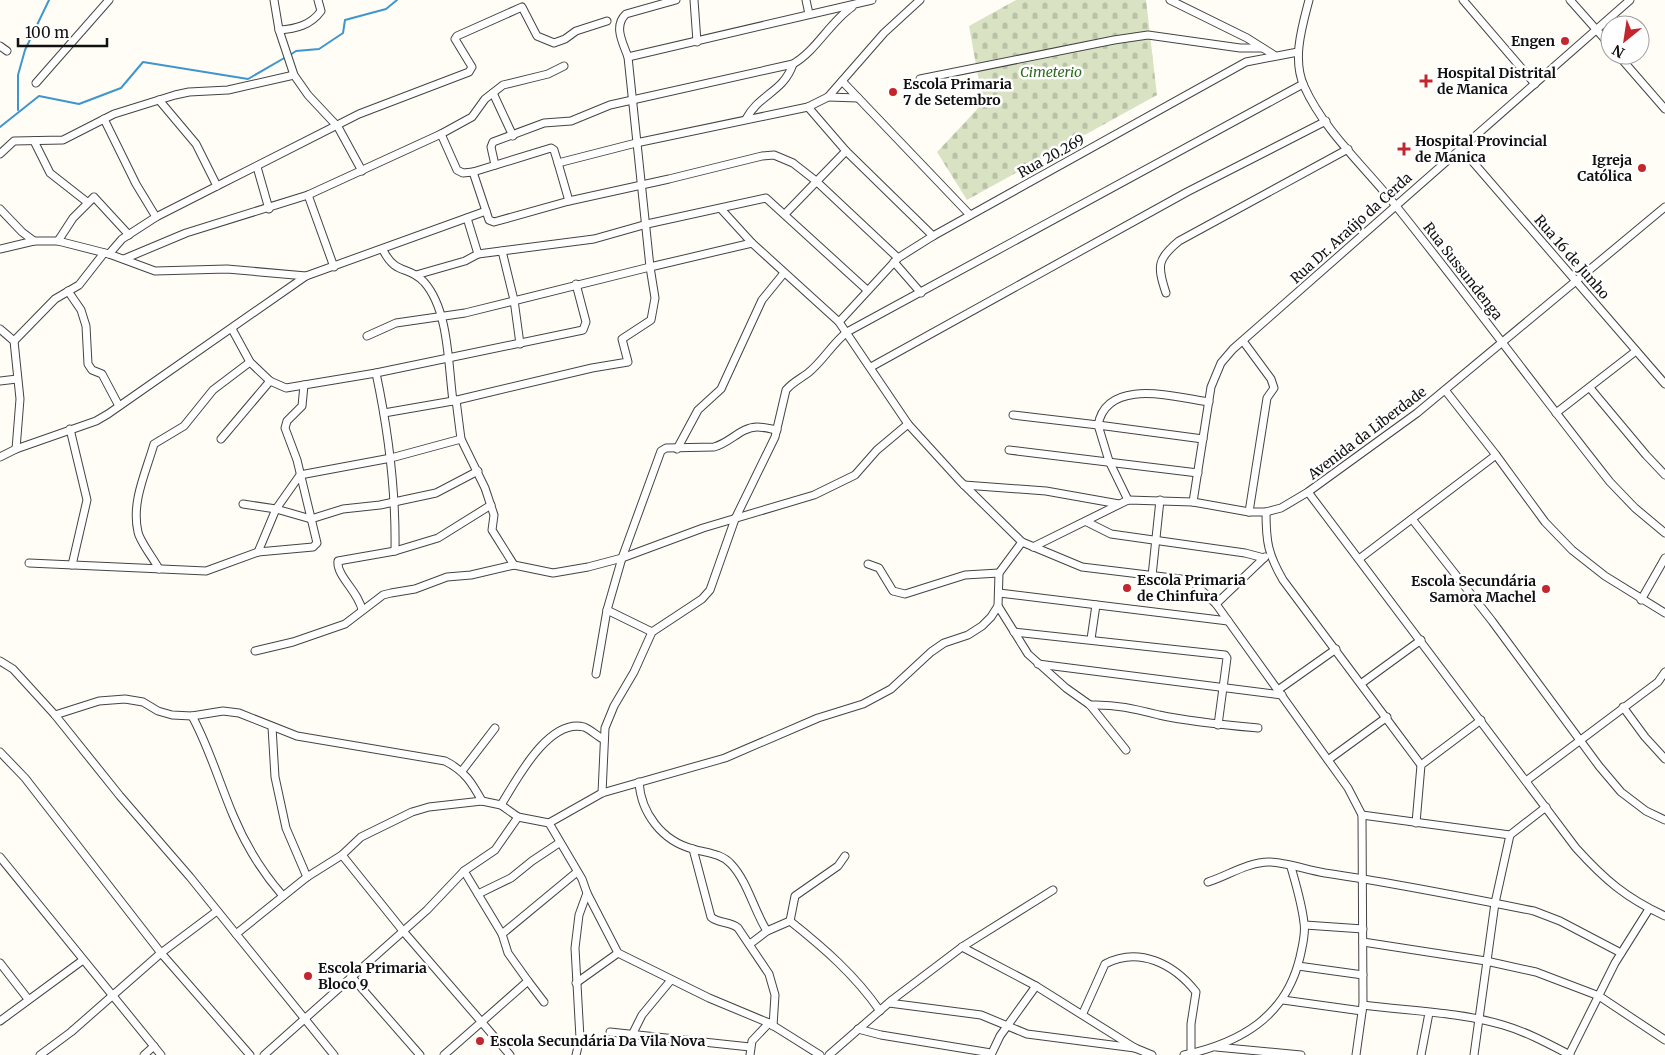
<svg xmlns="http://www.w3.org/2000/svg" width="1665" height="1055" viewBox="0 0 1665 1055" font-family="Merriweather,serif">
	<defs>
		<pattern id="cemetery-stones" width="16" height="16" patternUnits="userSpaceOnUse" patternTransform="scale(1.25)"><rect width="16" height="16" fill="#d9e3c4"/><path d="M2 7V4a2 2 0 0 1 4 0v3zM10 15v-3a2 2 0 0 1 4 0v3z" fill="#b9c2a7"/></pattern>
	</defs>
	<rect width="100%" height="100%" fill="#fffdf5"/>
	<!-- cemetery -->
	<polygon fill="url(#cemetery-stones)" points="1016,0 1146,0 1157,95 967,200 937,152 983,103 969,26"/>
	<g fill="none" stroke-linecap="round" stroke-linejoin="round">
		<!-- stream -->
		<g stroke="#3f96cf" stroke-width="2">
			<polyline points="290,55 296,51 319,49 343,33 345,20 386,9 397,0"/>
			<polyline points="18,110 18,75 25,50 49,0"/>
			<polyline points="0,127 39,96 79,104 121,88 143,62 248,79 286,57"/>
		</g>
		<defs>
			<g id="street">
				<polyline points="274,0 279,30 294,75 308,95 338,127 362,171"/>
				<polyline points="694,0 697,42"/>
				<polyline points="806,0 809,14"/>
				<polyline points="1170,0 1247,38 1274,55"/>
				<path d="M1309 0C1302 27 1292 59 1304 86 1324 131 1365 167 1396 206 1469 297 1538 391 1610 482L1635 508 1665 533"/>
				<polyline points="1463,0 1535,84"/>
				<polyline points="1570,0 1610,45"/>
				<path d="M279 30C296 29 311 25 321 11L318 0"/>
				<polyline points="0,46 7,51"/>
				<polyline points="1618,55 1665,109"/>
				<polyline points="628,57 872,0"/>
				<polyline points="920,79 1114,40 1148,35 1240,48 1262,48"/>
				<polyline points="842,81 970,215"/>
				<polyline points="36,83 109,0"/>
				<polyline points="493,93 513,136"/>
				<polyline points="828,97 858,98"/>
				<polyline points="159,100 196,144 217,186"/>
				<polyline points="808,107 846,151 933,236"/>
				<polyline points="104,119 136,184 156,217"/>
				<path d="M746 119C760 93 783 93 793 64"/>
				<polyline points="441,134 472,117 485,99 503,85 548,74 564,66"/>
				<polyline points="34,141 50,173 87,202"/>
				<polyline points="1460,147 1665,384"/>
				<polyline points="0,154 14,141 63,140 114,114 175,95 189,92 228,90 294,75"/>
				<polyline points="558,163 569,201"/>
				<path d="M495 165 491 147 493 142 544 123 571 121 610 105 793 64C816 51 830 22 852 7"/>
				<polyline points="257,167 269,209"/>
				<polyline points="308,195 334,267"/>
				<polyline points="0,209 22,232 34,241"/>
				<polyline points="721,209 752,243 839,322 908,424 960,481 1022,542 1082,567 1181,579 1194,583 1216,604 1348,788 1362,815 1363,1005 1356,1055"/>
				<polyline points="785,214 846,151"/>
				<polyline points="467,218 478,254 594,239 647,224 766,198 867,290"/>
				<polyline points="58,241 73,218 94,197 129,235"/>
				<polyline points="0,249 34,241 58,241 109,254 155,271 227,269 306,276"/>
				<path d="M383 250C396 276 408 265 424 282 449 310 448 364 453 401"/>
				<polyline points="502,251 514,300 520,344"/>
				<polyline points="109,254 122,239 156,217 217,186 359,114 469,72 472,67 455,39 457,36 522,7 537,36 554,43 565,39 576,31 607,21"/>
				<polyline points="898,258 816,181 793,163 774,155 762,156 669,179 569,201 494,222 489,220 473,172 551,148 554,150 558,163 636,143 808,107 828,97 884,33 920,0"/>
				<polyline points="124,259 186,233 308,195 441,134 457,170 463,173 473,172"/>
				<polyline points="894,262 921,293"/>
				<polyline points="416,275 465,261 478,254"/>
				<polyline points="68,291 81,310 86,326 88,364 92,370 102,374 119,406"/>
				<path d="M1166 293C1157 266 1157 259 1179 241L1348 149"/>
				<polyline points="839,322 898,258 933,236 1246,62 1298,52"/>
				<polyline points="0,329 14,341 20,399 16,449"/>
				<polyline points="232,329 250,362 270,381 286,388 376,373 583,330 586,322 576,284"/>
				<path d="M367 336 396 323 465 313 650 267 628 57C623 43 613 26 626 14L676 0"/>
				<polyline points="14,341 55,299 79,285 104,253"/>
				<polyline points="1243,341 1271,379 1274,388 1267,398 1249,512"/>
				<polyline points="871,367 1187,192 1326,121"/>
				<path d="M376 373C389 434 396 489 395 551"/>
				<polyline points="0,381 17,379"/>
				<polyline points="1590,388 1646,455 1665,475"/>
				<polyline points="1445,390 1496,455 1545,522 1572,550 1605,576 1665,613"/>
				<polyline points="456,400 461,439 485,488 494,515 492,530 514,565"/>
				<polyline points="384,413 453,401 592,368 628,362 622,339 651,320 655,298 650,267 752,243"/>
				<polyline points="1556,413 1636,351"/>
				<path d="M1013 415 1098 425C1107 377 1174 397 1209 402"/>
				<polyline points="70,429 87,500 72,565"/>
				<polyline points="221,439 270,381"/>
				<polyline points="677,449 698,410 721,389 762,300 784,273"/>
				<polyline points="1009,450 1198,473"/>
				<polyline points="0,457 16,449 96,421 108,414 306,276 486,211"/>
				<polyline points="964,485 1046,491 1119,504"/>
				<path d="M1308 492 1576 848C1605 880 1626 898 1665 916"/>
				<polyline points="1128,500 1109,461 1098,425 1203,439"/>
				<polyline points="1193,502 1211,387 1221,363 1233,349 1630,0"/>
				<polyline points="243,504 276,509 311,519 343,509 380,505 436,493 478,471"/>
				<path d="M1266 512C1266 542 1268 554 1283 580L1421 765"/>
				<polyline points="1412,519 1492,621 1599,766 1621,792 1646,811 1665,820"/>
				<polyline points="1087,522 1111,534 1245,553 1264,558"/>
				<polyline points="1033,547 1128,500 1193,502 1249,512 1266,512 1281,508 1308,492 1417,413 1665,207"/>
				<polyline points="258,552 276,509 300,475 391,458 461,439"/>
				<polyline points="1359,559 1496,455"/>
				<polyline points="29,563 206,571 258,552 313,547 317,543 297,460 285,428 287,421 302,406 304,385"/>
				<polyline points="868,564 879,568 893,591 905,594 965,575 999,573"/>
				<path d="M159 569C154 559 140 542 138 532 131 502 146 472 154 444L184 426 213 390 250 362"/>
				<polyline points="1152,576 1160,500"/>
				<polyline points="999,593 1228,621"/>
				<polyline points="1641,600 1665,558"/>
				<polyline points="1216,604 1265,557"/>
				<polyline points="998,606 1028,654 1066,688 1090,705 1126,750"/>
				<path d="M362 610C359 592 336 576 338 561L395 551 438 538 491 505"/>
				<polyline points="607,610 652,632"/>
				<polyline points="1014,632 1225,655 1227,658 1218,725"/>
				<polyline points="1091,639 1096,605"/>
				<polyline points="255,651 293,642 345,624 383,595 391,593 415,589 447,577 471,575 514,565 553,573 588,567 622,558 703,528 814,495 855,475 877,450 908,424"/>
				<polyline points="0,661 13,669 55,715 120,796 190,877 334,1055"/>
				<polyline points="1038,664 1282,695"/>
				<path d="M596 674 607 610 622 558 661 451 666 448 714 447C730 443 741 427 757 427 764 427 771 429 777 430"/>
				<polyline points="1362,683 1421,640"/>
				<polyline points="1278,690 1336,649"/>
				<path d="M1090 705C1115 704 1135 709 1159 715 1191 722 1225 725 1258 728"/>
				<polyline points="1623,707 1645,737 1665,759"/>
				<path d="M55 715 99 701 125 699 143 702 158 711 172 715 192 716 223 711 239 713 297 736 445 761C465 771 472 783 482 801"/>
				<path d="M192 716C209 747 219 782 233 815 245 844 262 872 283 896"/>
				<polyline points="272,727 275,777 286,828 307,877"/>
				<polyline points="0,752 25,778 161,953 250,1055"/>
				<polyline points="1328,760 1387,717"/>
				<polyline points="462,771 495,728"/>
				<polyline points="1526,781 1658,682 1665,672"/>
				<path d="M639 782C641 813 662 841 693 849 706 853 721 853 731 864 748 882 754 911 767 931"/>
				<path d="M602 793 605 728 614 706 634 672 652 632 702 599 710 590 735 519 775 437 786 390C793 382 800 379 808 373 823 361 832 344 847 332L1303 84"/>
				<path d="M501 805C516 781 548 718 584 727 590 729 597 736 603 739"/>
				<polyline points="1362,815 1510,835 1546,807"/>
				<polyline points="549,823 602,793 725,758 818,718 863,704 891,689 931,652 944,643 968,635 982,626 991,617 998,606 999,573 1022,542"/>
				<polyline points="1416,823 1421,765 1481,720"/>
				<path d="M693 849 711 917C719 924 730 921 738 928L769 974 775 995 773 1026"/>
				<polyline points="342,855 403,931 510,1055"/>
				<polyline points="0,857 161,1055"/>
				<polyline points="464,871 502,934"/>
				<path d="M1208 882C1227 876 1248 862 1269 862 1285 862 1307 870 1325 873 1395 883 1464 897 1534 911L1560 921 1621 953"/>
				<polyline points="587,893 618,953 709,998 769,1023 820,1055"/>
				<polyline points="478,894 511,878 532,861 559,843"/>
				<path d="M790 921C824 948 855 975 880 1011"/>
				<polyline points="1305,925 1363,929"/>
				<polyline points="236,934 307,877 342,855 361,837 412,812 429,807 482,801 501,805 518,817 549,823 582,879 587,893 579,915 575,948 580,1038 576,1055"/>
				<polyline points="1363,942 1486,961 1536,972 1599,996 1665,1040"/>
				<polyline points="750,944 767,931 790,921 795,896 838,866 845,856"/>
				<polyline points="962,947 1036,986 1135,1048 1152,1055"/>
				<polyline points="0,963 28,999"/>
				<polyline points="1298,966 1363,975"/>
				<polyline points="351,976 420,1055"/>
				<polyline points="528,981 544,1002"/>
				<polyline points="576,983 618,953"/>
				<polyline points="1283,1000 1362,1011"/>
				<polyline points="889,1003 981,1015 1027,1034 1135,1048"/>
				<path d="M1363 1005C1409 1011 1459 1012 1503 1025 1527 1032 1549 1044 1570 1055"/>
				<path d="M1083 1013 1105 964C1139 946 1174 964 1196 992L1191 1024V1054"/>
				<polyline points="0,1021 83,960"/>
				<polyline points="858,1029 881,1035 991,1053"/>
				<polyline points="610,1032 750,1047"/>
				<polyline points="633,1033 642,1015 671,980"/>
				<polyline points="1216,1047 1301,1055"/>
				<polyline points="40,1055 71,1032 161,953 217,911"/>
				<polyline points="144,1055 154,1046"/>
				<polyline points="264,1055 427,910 464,871 495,850 518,817"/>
				<polyline points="444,1055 528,981 508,953 502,934 577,872"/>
				<polyline points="750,1055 752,1041 769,1023"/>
				<polyline points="829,1055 892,1000 962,947 1053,890"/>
				<polyline points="991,1055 1000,1036 1036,986"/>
				<path d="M1184 1055C1240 1043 1286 1017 1300 957 1302 947 1306 934 1304 923 1302 904 1296 885 1291 867"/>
				<polyline points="1421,1055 1429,1013"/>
				<polyline points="1474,1055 1495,903 1510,835"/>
				<polyline points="1569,1055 1615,963 1649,909"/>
			</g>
		</defs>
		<!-- street casing -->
		<use href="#street" stroke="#444" stroke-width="9"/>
		<!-- street -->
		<use href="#street" stroke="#fff" stroke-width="7"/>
	</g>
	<!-- markers -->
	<g fill="#c4262e" stroke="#fff" stroke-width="2">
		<circle cx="1565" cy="41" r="5"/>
		<path d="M1423.5 73.5h5v5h5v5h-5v5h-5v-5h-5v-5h5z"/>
		<circle cx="893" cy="92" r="5"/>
		<path d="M1401.5 141.5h5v5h5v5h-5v5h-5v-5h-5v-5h5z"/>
		<circle cx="1642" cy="168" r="5"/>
		<circle cx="1127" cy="588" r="5"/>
		<circle cx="1546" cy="589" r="5"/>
		<circle cx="308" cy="976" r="5"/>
		<circle cx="480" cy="1041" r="5"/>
	</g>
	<g text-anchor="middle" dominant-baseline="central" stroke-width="5" stroke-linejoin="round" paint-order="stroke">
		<!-- poi labels -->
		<g font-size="14" font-weight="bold" fill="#111" stroke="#fff" text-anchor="start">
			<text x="1555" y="41" text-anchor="end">Engen</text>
			<text x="1437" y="73">Hospital Distrital<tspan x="1437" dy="16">de Manica</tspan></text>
			<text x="903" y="84">Escola Primaria<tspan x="903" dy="16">7 de Setembro</tspan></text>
			<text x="1415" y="141">Hospital Provincial<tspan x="1415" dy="16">de Manica</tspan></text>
			<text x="1632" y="160" text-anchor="end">Igreja<tspan x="1632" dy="16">Católica</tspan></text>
			<text x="1137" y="580">Escola Primaria<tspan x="1137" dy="16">de Chinfura</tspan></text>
			<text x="1536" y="581" text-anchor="end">Escola Secundária<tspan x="1536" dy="16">Samora Machel</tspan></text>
			<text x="318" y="968">Escola Primaria<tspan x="318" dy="16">Bloco 9</tspan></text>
			<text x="490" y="1041">Escola Secundária Da Vila Nova</text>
		</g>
		<!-- park labels -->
		<g font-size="14" font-style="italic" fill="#2f6b1f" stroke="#fff">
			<text x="1051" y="72">Cimeterio</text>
		</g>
		<!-- street labels -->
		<g font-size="14" fill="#111" stroke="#fff">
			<text transform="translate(1051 156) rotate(-29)">Rua 20.269</text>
			<text transform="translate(1351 228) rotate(-42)">Rua Dr. Araújo da Cerda</text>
			<text transform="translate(1572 257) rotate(49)">Rua 16 de Junho</text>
			<text transform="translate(1463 271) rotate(52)">Rua Sussundenga</text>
			<text transform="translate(1367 433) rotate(-37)">Avenida da Liberdade</text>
		</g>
	</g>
	<!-- north arrow -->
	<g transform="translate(1625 40) rotate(210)"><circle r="24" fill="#ffffff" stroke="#a0a0a0"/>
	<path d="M0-4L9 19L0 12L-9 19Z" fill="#c4262e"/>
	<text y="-8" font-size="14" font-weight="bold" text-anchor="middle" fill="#111111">N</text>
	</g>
	<!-- scale -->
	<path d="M18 38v8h89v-8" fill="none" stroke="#111111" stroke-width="2.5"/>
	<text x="25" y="38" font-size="15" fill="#111111" stroke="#ffffff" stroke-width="4" paint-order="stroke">100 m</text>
</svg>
